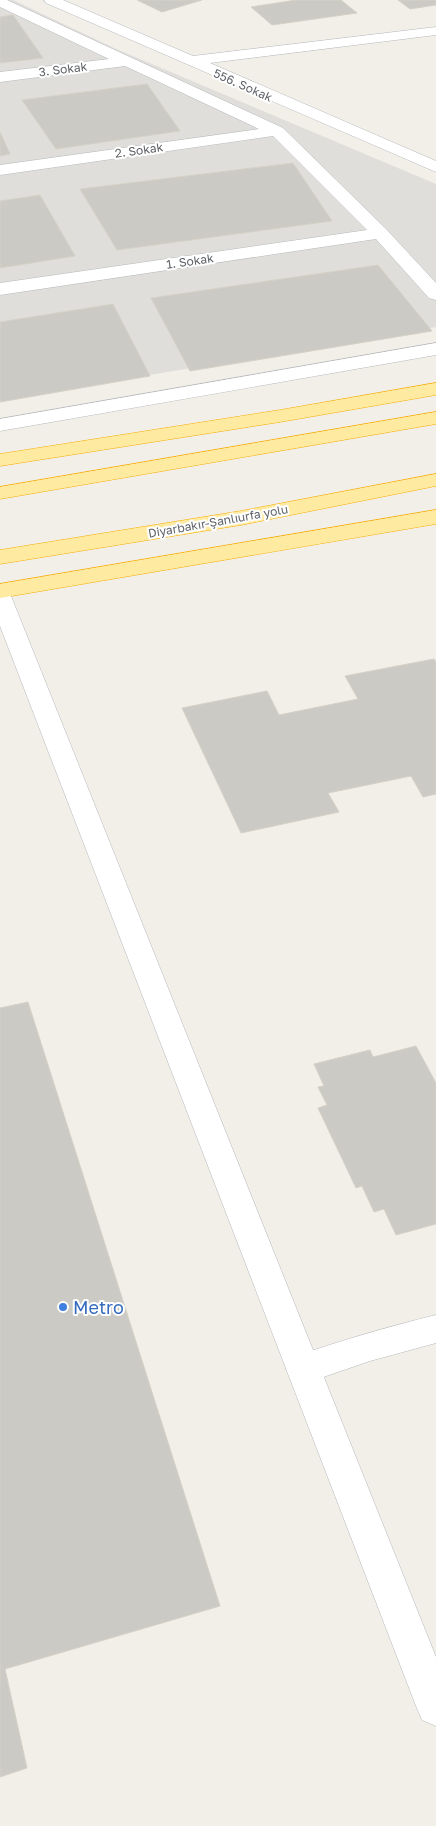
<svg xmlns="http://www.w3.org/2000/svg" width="436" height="1826" viewBox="0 0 436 1826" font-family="'Golos Text',sans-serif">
	<rect width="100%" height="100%" fill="#f1efe8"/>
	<!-- industrial -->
	<polygon fill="#e0deda" points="0,0 13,0 114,48 436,184 436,327 0,400"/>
	<!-- building -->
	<g fill="#cccac5" stroke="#d6d1c6">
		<polygon points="137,0 202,0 162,12"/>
		<polygon points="296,0 341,0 357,13 272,25 251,7"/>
		<polygon points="398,0 436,0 436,5 410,9"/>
		<polygon points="13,15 43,58 0,63 0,17"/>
		<polygon points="147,84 180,131 56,149 22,100"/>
		<polygon points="0,132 10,154 0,156"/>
		<polygon points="293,163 332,221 117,250 80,189"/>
		<polygon points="40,195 75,256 0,268 0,201"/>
		<polygon points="378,265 432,331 190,371 151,298"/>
		<polygon points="113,304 150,376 0,402 0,322"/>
		<polygon points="434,659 436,662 436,794 423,797 411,776 328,793 339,812 241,833 182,708 267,691 279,715 358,699 345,676"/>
		<polygon points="28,1002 220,1606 5,1669 27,1768 0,1777 0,1008"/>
		<polygon points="416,1046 436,1083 436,1224 396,1235 384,1209 374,1212 362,1186 356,1188 318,1108 327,1105 318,1087 324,1086 314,1064 370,1050 373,1057"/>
	</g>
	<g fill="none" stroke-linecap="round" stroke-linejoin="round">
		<defs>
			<g id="service">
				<polygon points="0,0 7,0 283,128 386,229 436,283 436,300 429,298 376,239 0,295 0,283 367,230 273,136 0,175 0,165 259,129 125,66 0,82 0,72 109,59 0,7"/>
				<polygon points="436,343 436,355 0,431 0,419"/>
				<path d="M436 1315V1343L370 1361 303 1384 291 1380 286 1369 291 1358C339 1341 387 1327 436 1315Z"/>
			</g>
			<g id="minor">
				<polygon points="44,0 63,0 193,56 436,27 436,35 210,63 436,161 436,172 46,3"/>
				<polygon points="0,589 8,591 11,596 436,1657 436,1726 422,1720 416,1706 0,626"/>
			</g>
			<g id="trunk">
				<polygon points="436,383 436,395 280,422 0,466 0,454 280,410"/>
				<polygon points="436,412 436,424 0,499 0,487"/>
				<polygon points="436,474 436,486 241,525 0,564 0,550 241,511"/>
				<polygon points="436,510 436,524 0,598 0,584"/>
			</g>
		</defs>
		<!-- service casing -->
		<use href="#service" stroke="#b5b8bc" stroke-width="1"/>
		<!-- minor casing -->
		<use href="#minor" stroke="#b5b8bc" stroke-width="1"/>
		<!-- trunk casing -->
		<use href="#trunk" stroke="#f9ab00" stroke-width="1"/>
		<!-- service -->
		<use href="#service" fill="#fff" fill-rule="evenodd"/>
		<!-- minor -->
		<use href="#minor" fill="#fff" fill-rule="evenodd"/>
		<!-- trunk -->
		<use href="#trunk" fill="#feeaa1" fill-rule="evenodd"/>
	</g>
	<!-- markers -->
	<circle fill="#3f7fe0" stroke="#fff" stroke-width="2" cx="63" cy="1307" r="5"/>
	<g text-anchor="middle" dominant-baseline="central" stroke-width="4" stroke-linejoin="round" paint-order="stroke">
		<!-- far-street labels -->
		<g font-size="12" fill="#5f6368" stroke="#fff">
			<text transform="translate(63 69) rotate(-7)">3. Sokak</text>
			<text transform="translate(243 85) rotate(24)">556. Sokak</text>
			<text transform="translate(139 150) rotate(-8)">2. Sokak</text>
			<text transform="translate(190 261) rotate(-8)">1. Sokak</text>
			<text transform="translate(218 521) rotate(-10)">Diyarbakır-Şanlıurfa yolu</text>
		</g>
		<!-- near-shop labels -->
		<g font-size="18" fill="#366cbe" stroke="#fff" text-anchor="start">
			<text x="73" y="1307">Metro</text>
		</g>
	</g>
</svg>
